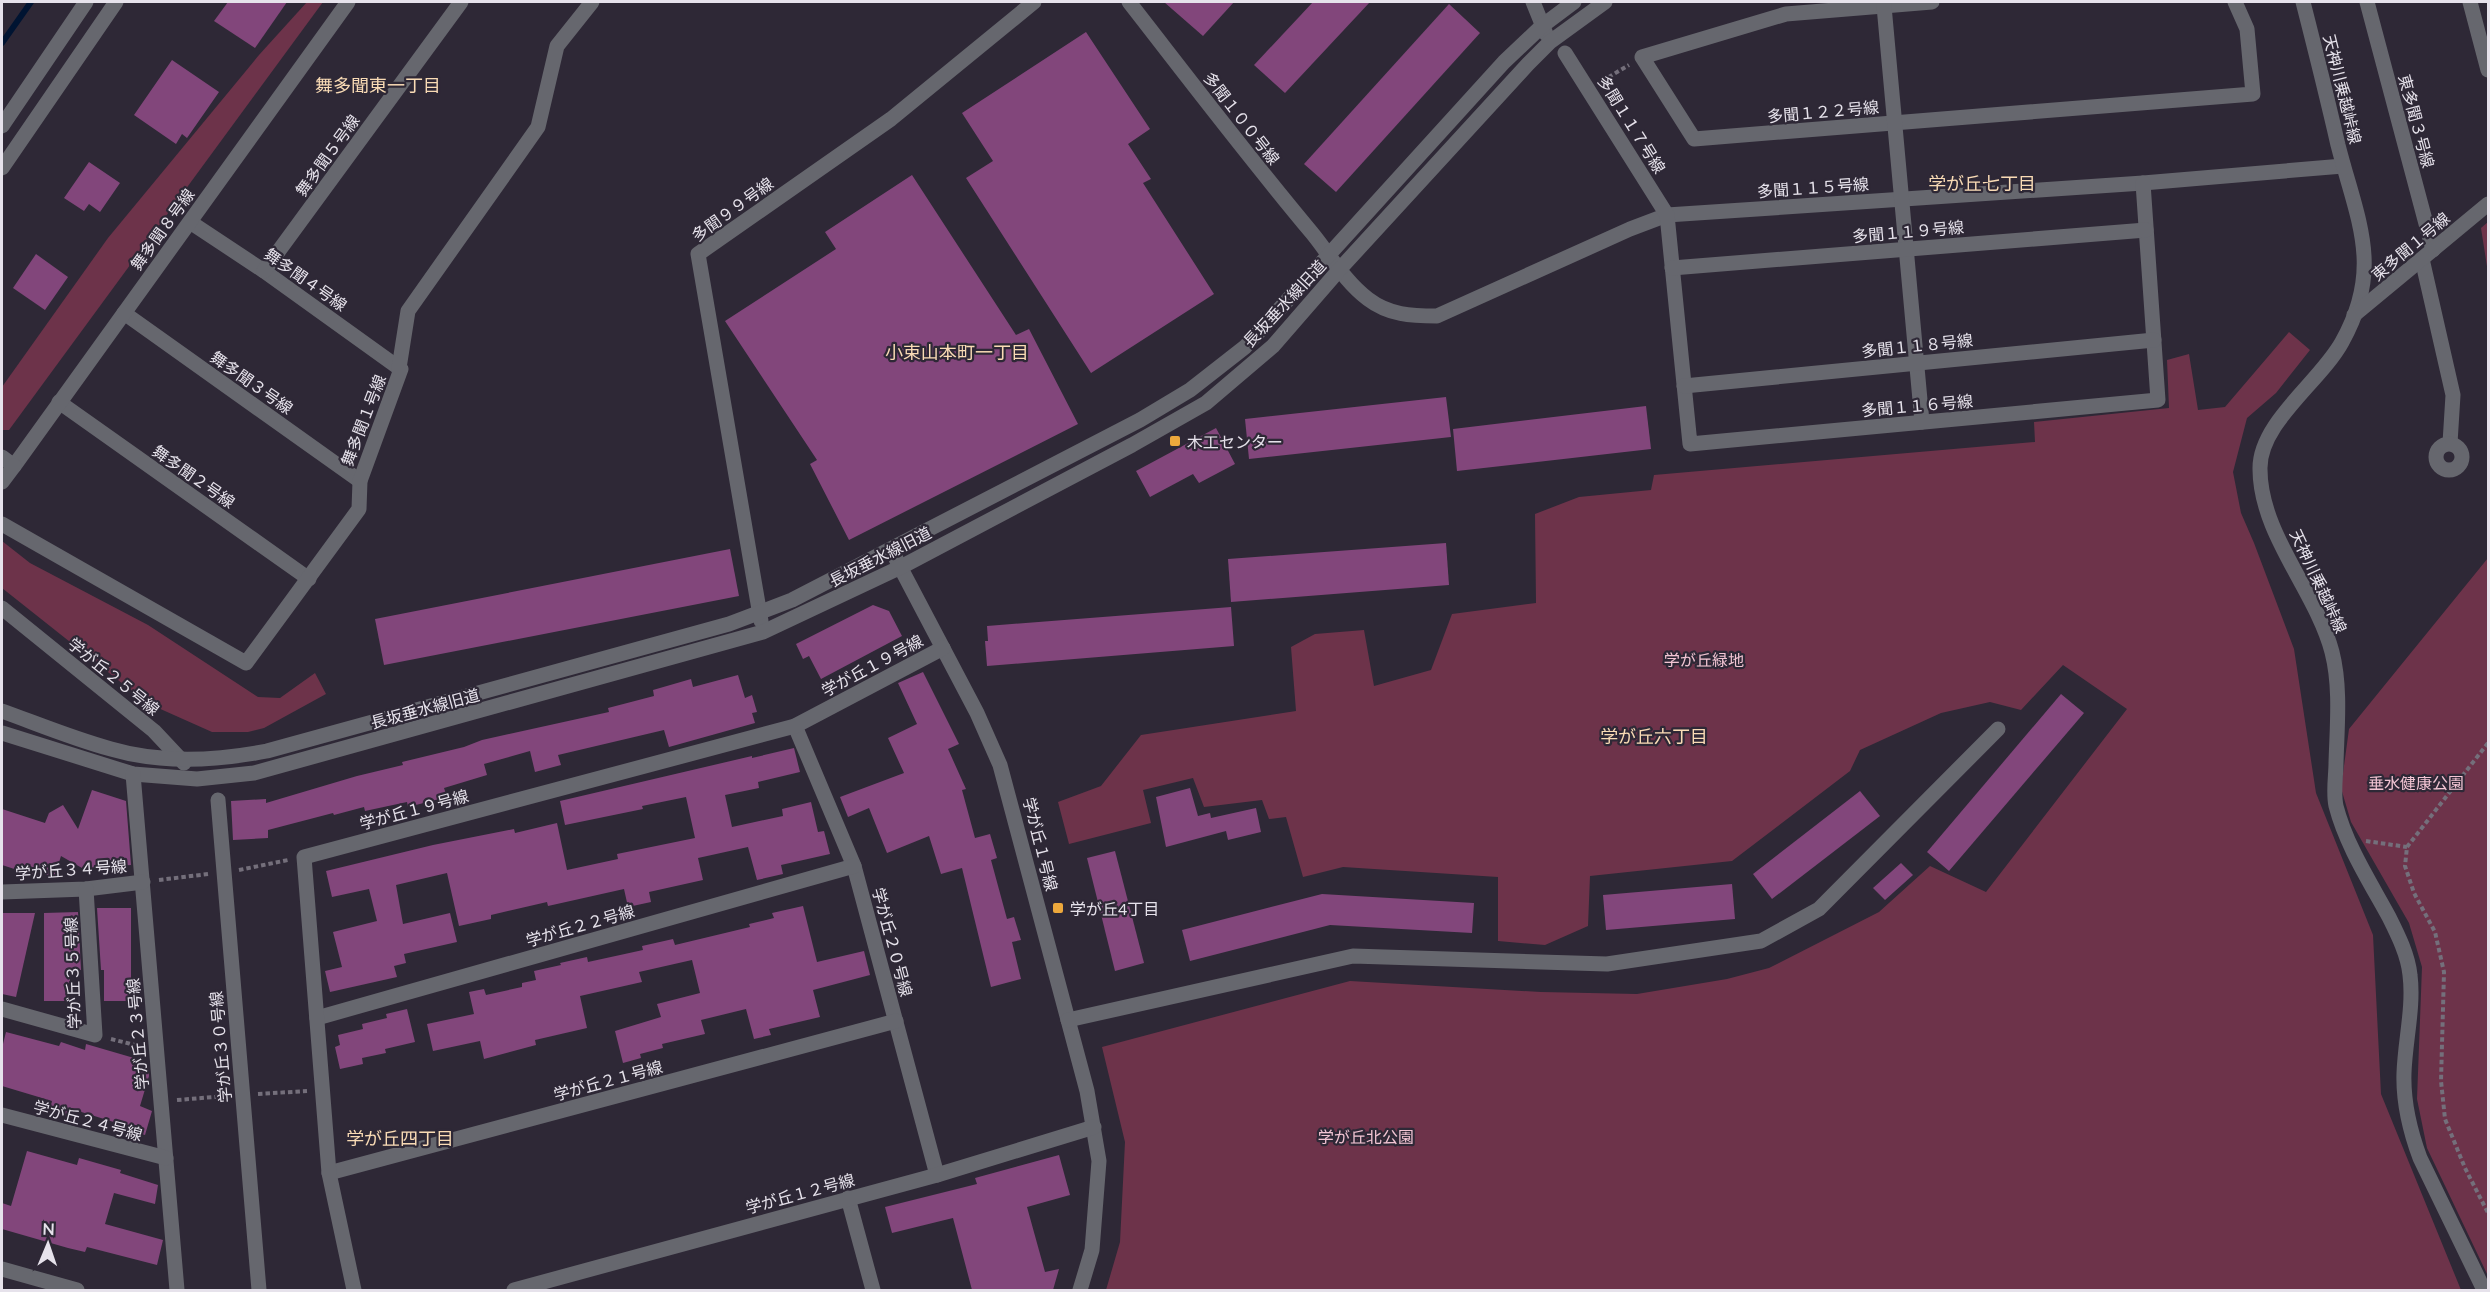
<svg xmlns="http://www.w3.org/2000/svg" width="2490" height="1292" viewBox="0 0 2490 1292" font-family="Lato,'Noto Sans JP',sans-serif">
	<rect width="100%" height="100%" fill="#2e2836"/>
	<!-- green -->
	<g fill="#6d334a">
		<polygon points="307,2 323,2 9,430 2,430 2,387 108,238 259,55"/>
		<polygon points="2488,222 2488,273 2481,228"/>
		<polygon points="2289,332 2310,350 2276,393 2247,418 2233,472 2241,513 2254,543 2294,649 2316,793 2373,935 2381,1094 2461,1290 1106,1290 1120,1242 1125,1142 1102,1047 1350,981 1541,992 1637,994 1727,979 1769,968 1879,912 1930,866 1986,892 2127,709 2063,665 2021,710 1990,702 1941,713 1860,750 1850,771 1732,861 1590,876 1588,926 1545,945 1498,941 1498,877 1343,867 1303,877 1286,817 1269,819 1262,800 1204,807 1193,778 1143,790 1151,823 1069,844 1058,802 1101,786 1141,735 1296,711 1291,647 1315,634 1364,630 1374,686 1431,670 1452,614 1536,603 1535,514 1579,497 1651,490 1654,475 2035,442 2034,422 2169,408 2167,360 2189,354 2198,410 2225,407"/>
		<polygon points="2,541 30,563 148,625 258,697 280,698 315,673 326,694 264,728 248,732 212,732 147,703 2,588"/>
		<polygon points="2488,558 2488,1276 2427,1148 2417,1099 2422,967 2409,923 2351,822 2341,788 2349,729"/>
	</g>
	<g fill="none" stroke-linecap="round" stroke-linejoin="round">
		<!-- stream -->
		<polyline stroke="#001432" stroke-width="6" points="2,43 31,2"/>
	</g>
	<!-- building -->
	<g fill="#82467b">
		<polygon points="228,2 287,2 255,48 214,21"/>
		<polygon points="1164,2 1234,2 1203,36"/>
		<polygon points="1313,2 1370,2 1285,93 1254,65"/>
		<polygon points="1449,4 1480,33 1336,192 1304,164"/>
		<polygon points="1086,32 1150,129 1128,144 1151,179 1143,183 1214,294 1091,373 966,178 993,161 962,113"/>
		<polygon points="172,60 219,92 187,138 182,134 176,144 134,115"/>
		<polygon points="89,162 120,183 100,212 89,204 84,211 64,198"/>
		<polygon points="912,175 1016,335 1029,329 1078,424 849,540 810,464 817,460 725,321 836,249 825,232"/>
		<polygon points="36,254 68,277 45,310 13,288"/>
		<polygon points="1446,397 1451,437 1249,459 1245,419"/>
		<polygon points="1646,406 1651,449 1457,471 1453,429"/>
		<polygon points="1216,428 1235,464 1199,483 1193,474 1150,497 1136,471"/>
		<polygon points="1446,543 1449,585 1231,602 1228,559"/>
		<polygon points="730,549 739,596 384,665 375,619"/>
		<polygon points="873,605 889,611 902,636 821,679 809,656 803,659 796,644"/>
		<polygon points="1231,607 1234,646 987,666 985,641 988,641 987,626"/>
		<polygon points="923,672 959,744 948,749 966,789 962,790 975,838 990,834 997,858 991,860 1007,919 1014,917 1021,940 1012,942 1021,979 991,987 962,868 941,874 929,836 887,853 869,808 848,817 840,797 904,773 888,738 917,724 898,683"/>
		<polygon points="738,675 745,698 752,695 757,712 752,713 755,723 669,747 664,730 558,755 561,765 535,772 530,751 484,764 487,775 444,788 447,797 408,807 407,802 365,811 364,807 334,815 333,813 268,830 268,838 233,840 231,801 266,799 266,803 357,776 403,765 402,762 464,747 482,740 609,712 608,708 654,696 653,690 691,679 693,687"/>
		<polygon points="2061,694 2084,713 1949,871 1927,852"/>
		<polygon points="794,748 800,772 758,782 759,788 725,795 732,827 783,816 782,809 811,802 818,832 824,831 830,854 781,865 783,874 757,880 748,847 698,858 703,880 649,892 651,902 628,907 624,889 548,906 547,902 491,915 491,919 459,926 447,873 396,885 403,924 450,913 457,942 404,954 406,963 394,966 397,977 330,992 325,971 342,967 333,932 377,921 369,889 332,897 326,871 433,845 514,829 515,833 557,823 567,870 618,859 617,854 695,838 686,797 642,806 643,809 565,825 560,801 752,756 752,758"/>
		<polygon points="1190,788 1198,816 1210,813 1211,818 1256,808 1261,832 1228,840 1226,831 1166,847 1156,797"/>
		<polygon points="92,790 126,801 131,865 82,868 61,856 55,875 33,875 2,865 2,809 45,823 49,813 63,805 78,829"/>
		<polygon points="1860,791 1880,816 1772,899 1753,874"/>
		<polygon points="1115,851 1144,963 1115,971 1087,858"/>
		<polygon points="1901,863 1913,875 1885,900 1873,888"/>
		<polygon points="1732,884 1735,919 1606,930 1603,895"/>
		<polygon points="1322,894 1474,903 1472,933 1330,925 1190,961 1182,930"/>
		<polygon points="803,906 817,962 864,951 870,975 813,990 820,1017 769,1029 771,1035 754,1039 746,1009 701,1020 705,1034 662,1044 663,1048 640,1054 641,1058 623,1063 615,1031 661,1017 657,1004 700,993 692,960 639,972 642,982 580,996 587,1028 535,1040 536,1045 484,1059 480,1041 433,1051 427,1024 474,1014 469,992 484,989 486,995 522,987 522,983 536,980 534,971 561,965 560,963 587,957 588,962 643,950 642,946 673,939 675,945 750,927 749,924 774,918 772,913"/>
		<polygon points="97,908 131,908 131,978 135,978 135,1001 104,1001 104,970 101,970"/>
		<polygon points="78,912 81,970 70,971 70,1001 44,1001 44,913"/>
		<polygon points="2,913 35,913 16,997 2,994"/>
		<polygon points="407,1009 415,1042 385,1049 386,1053 362,1058 363,1064 340,1069 335,1047 340,1045 338,1035 363,1029 362,1024 387,1018 386,1014"/>
		<polygon points="6,1032 59,1046 61,1042 85,1050 86,1044 134,1058 133,1060 148,1065 149,1076 140,1106 152,1111 145,1135 116,1126 117,1123 75,1110 72,1118 49,1111 52,1101 2,1086 2,1048"/>
		<polygon points="27,1151 77,1165 79,1158 121,1170 120,1173 158,1185 155,1204 114,1193 105,1224 163,1240 157,1265 87,1247 85,1252 68,1248 2,1229 2,1203 11,1206"/>
		<polygon points="1059,1155 1070,1195 1027,1207 1045,1272 1059,1269 1053,1290 972,1290 953,1218 892,1233 885,1207 977,1184 975,1178"/>
	</g>
	<g fill="none" stroke-linecap="round" stroke-linejoin="round">
		<!-- path -->
		<g stroke="#746f7b" stroke-width="4" stroke-dasharray="4.5 3" stroke-linecap="butt">
			<polyline points="1602,81 1629,65"/>
			<polyline points="2488,743 2407,847 2405,866 2414,893 2435,932 2444,972 2441,1081 2445,1119 2465,1168 2488,1213"/>
			<polyline points="2366,841 2407,847"/>
			<polyline points="239,870 288,860"/>
			<polyline points="159,880 208,874"/>
			<polyline points="111,1039 139,1046"/>
			<polyline points="258,1094 307,1091"/>
			<polyline points="177,1100 226,1096"/>
		</g>
		<!-- minor -->
		<g stroke="#66676e" stroke-width="15">
			<path d="M1129 2C1189 79 1249 158 1312 233 1330 255 1345 282 1368 299 1389 315 1411 316 1437 316L1630 229 1667 215 2143 183 2343 166"/>
			<polyline points="1533,2 1546,34"/>
			<polyline points="1932,2 1786,14 1642,57 1694,139 2253,94 2247,29 2235,2"/>
			<path d="M2303 2C2315 49 2327 97 2338 145 2357 220 2384 267 2342 342 2320 382 2259 423 2260 469 2260 534 2316 591 2332 652 2341 687 2337 727 2336 763 2336 776 2333 792 2336 806 2346 845 2370 882 2389 917 2398 935 2408 955 2410 975 2414 1007 2405 1041 2404 1073 2403 1102 2410 1131 2420 1158L2484 1290"/>
			<polyline points="2367,2 2433,250"/>
			<polyline points="2470,2 2488,70"/>
			<polyline points="1884,6 1922,422"/>
			<polyline points="1565,53 1667,215 1690,444 2158,400 2143,183"/>
			<polyline points="2,126 86,2"/>
			<polyline points="2,168 116,2"/>
			<polyline points="190,222 264,271 399,368"/>
			<polyline points="2422,259 2453,395 2450,443"/>
			<polyline points="1672,268 2146,230"/>
			<polyline points="264,271 461,2"/>
			<polyline points="124,313 360,481"/>
			<polyline points="2354,315 2488,204"/>
			<polyline points="1684,386 2154,340"/>
			<polyline points="59,402 309,579"/>
			<circle cx="2449" cy="457" r="13"/>
			<polyline points="2,457 14,466 348,2"/>
			<polyline points="2,482 14,466"/>
			<polyline points="2,524 246,663 359,509 360,481 401,369 399,368 408,311 538,127 557,46 592,2"/>
			<polyline points="896,559 977,713 1000,765 1087,1091 1099,1161 1092,1250 1080,1290"/>
			<polyline points="2,608 154,731 184,763"/>
			<polyline points="761,621 698,254 891,119 1034,2"/>
			<path d="M2 711C38 724 74 739 111 749 162 764 215 761 267 751L729 624 792 600 1140 420 1190 390 1245 347 1504 62 1542 26 1574 2"/>
			<polyline points="795,726 854,866 937,1175"/>
			<polyline points="2,733 133,774 197,779 254,773 763,632 901,567 1132,445 1206,403 1273,346 1339,270 1528,64 1550,42 1605,2"/>
			<polyline points="133,774 177,1290"/>
			<polyline points="218,800 259,1290"/>
			<polyline points="2,892 86,889 143,882"/>
			<polyline points="2,1009 95,1035 86,889"/>
			<polyline points="317,1018 854,866"/>
			<polyline points="1068,1020 1353,956 1607,964 1761,941 1819,909 1998,729"/>
			<polyline points="2,1115 166,1158"/>
			<polyline points="329,1173 896,1021"/>
			<polyline points="848,1198 873,1290"/>
			<polyline points="2,1269 77,1290"/>
			<polyline points="354,1290 329,1173 304,857 795,726 943,648"/>
			<polyline points="514,1290 937,1175 1094,1127"/>
		</g>
	</g>
	<!-- markers -->
	<g fill="#eda83c" stroke="#2e2836" stroke-width="2">
		<rect x="1169" y="435" width="12" height="12" rx="3"/>
		<rect x="1052" y="902" width="12" height="12" rx="3"/>
	</g>
	<g text-anchor="middle" dominant-baseline="central" stroke-width="4.5" stroke-linejoin="round" paint-order="stroke">
		<!-- street labels -->
		<g font-size="16" fill="#e6e2eb" stroke="#2e2836">
			<text transform="translate(2343 89) rotate(76)">天神川乗越峠線</text>
			<text transform="translate(1823 111) rotate(-5)">多聞１２２号線</text>
			<text transform="translate(1242 118) rotate(52)">多聞１００号線</text>
			<text transform="translate(2417 121) rotate(75)">東多聞３号線</text>
			<text transform="translate(1632 124) rotate(58)">多聞１１７号線</text>
			<text transform="translate(327 155) rotate(-54)">舞多聞５号線</text>
			<text transform="translate(1813 187) rotate(-4)">多聞１１５号線</text>
			<text transform="translate(732 209) rotate(-36)">多聞９９号線</text>
			<text transform="translate(162 229) rotate(-54)">舞多聞８号線</text>
			<text transform="translate(1908 231) rotate(-5)">多聞１１９号線</text>
			<text transform="translate(2410 246) rotate(-40)">東多聞１号線</text>
			<text transform="translate(306 279) rotate(35)">舞多聞４号線</text>
			<text transform="translate(1284 303) rotate(-47)">長坂垂水線旧道</text>
			<text transform="translate(1917 345) rotate(-6)">多聞１１８号線</text>
			<text transform="translate(252 382) rotate(35)">舞多聞３号線</text>
			<text transform="translate(1917 405) rotate(-5)">多聞１１６号線</text>
			<text transform="translate(363 420) rotate(-69)">舞多聞１号線</text>
			<text transform="translate(194 476) rotate(35)">舞多聞２号線</text>
			<text transform="translate(880 556) rotate(-27)">長坂垂水線旧道</text>
			<text transform="translate(2319 581) rotate(65)">天神川乗越峠線</text>
			<text transform="translate(872 665) rotate(-28)">学が丘１９号線</text>
			<text transform="translate(114 676) rotate(39)">学が丘２５号線</text>
			<text transform="translate(425 708) rotate(-15)">長坂垂水線旧道</text>
			<text transform="translate(414 809) rotate(-15)">学が丘１９号線</text>
			<text transform="translate(1041 844) rotate(76)">学が丘１号線</text>
			<text transform="translate(71 869) rotate(-4)">学が丘３４号線</text>
			<text transform="translate(580 925) rotate(-16)">学が丘２２号線</text>
			<text transform="translate(893 942) rotate(75)">学が丘２０号線</text>
			<text transform="translate(72 973) rotate(-92)">学が丘３５号線</text>
			<text transform="translate(137 1034) rotate(-95)">学が丘２３号線</text>
			<text transform="translate(220 1047) rotate(-95)">学が丘３０号線</text>
			<text transform="translate(608 1080) rotate(-15)">学が丘２１号線</text>
			<text transform="translate(88 1120) rotate(15)">学が丘２４号線</text>
			<text transform="translate(800 1193) rotate(-15)">学が丘１２号線</text>
		</g>
		<!-- poi labels -->
		<g font-size="16" fill="#e6e2eb" stroke="#2e2836" text-anchor="start">
			<text x="1187" y="441">木工センター</text>
			<text x="1070" y="908">学が丘4丁目</text>
		</g>
		<!-- park labels -->
		<g font-size="16" fill="#f2c4d3" stroke="#2e2836">
			<text x="1704" y="659">学が丘緑地</text>
			<text x="2416" y="782">垂水健康公園</text>
			<text x="1366" y="1136">学が丘北公園</text>
		</g>
		<!-- neighbourhood labels -->
		<g font-size="18" fill="#f9dbb5" stroke="#2e2836">
			<text x="378" y="85">舞多聞東一丁目</text>
			<text x="1982" y="183">学が丘七丁目</text>
			<text x="957" y="352">小束山本町一丁目</text>
			<text x="1654" y="736">学が丘六丁目</text>
			<text x="400" y="1138">学が丘四丁目</text>
		</g>
	</g>
	<!-- border -->
	<rect width="2490" height="1292" fill="none" stroke="#e6e2eb" stroke-width="6"/>
	<!-- north arrow -->
	<g transform="translate(48 1244) rotate(2)" stroke="#2e2836" stroke-width="4.5" paint-order="stroke">
	<path d="M0-4.5L10 22L0 15L-10 22Z" fill="#e6e2eb"/>
	<text y="-9" font-size="16" font-weight="bold" text-anchor="middle" fill="#e6e2eb">N</text>
	</g>
</svg>
